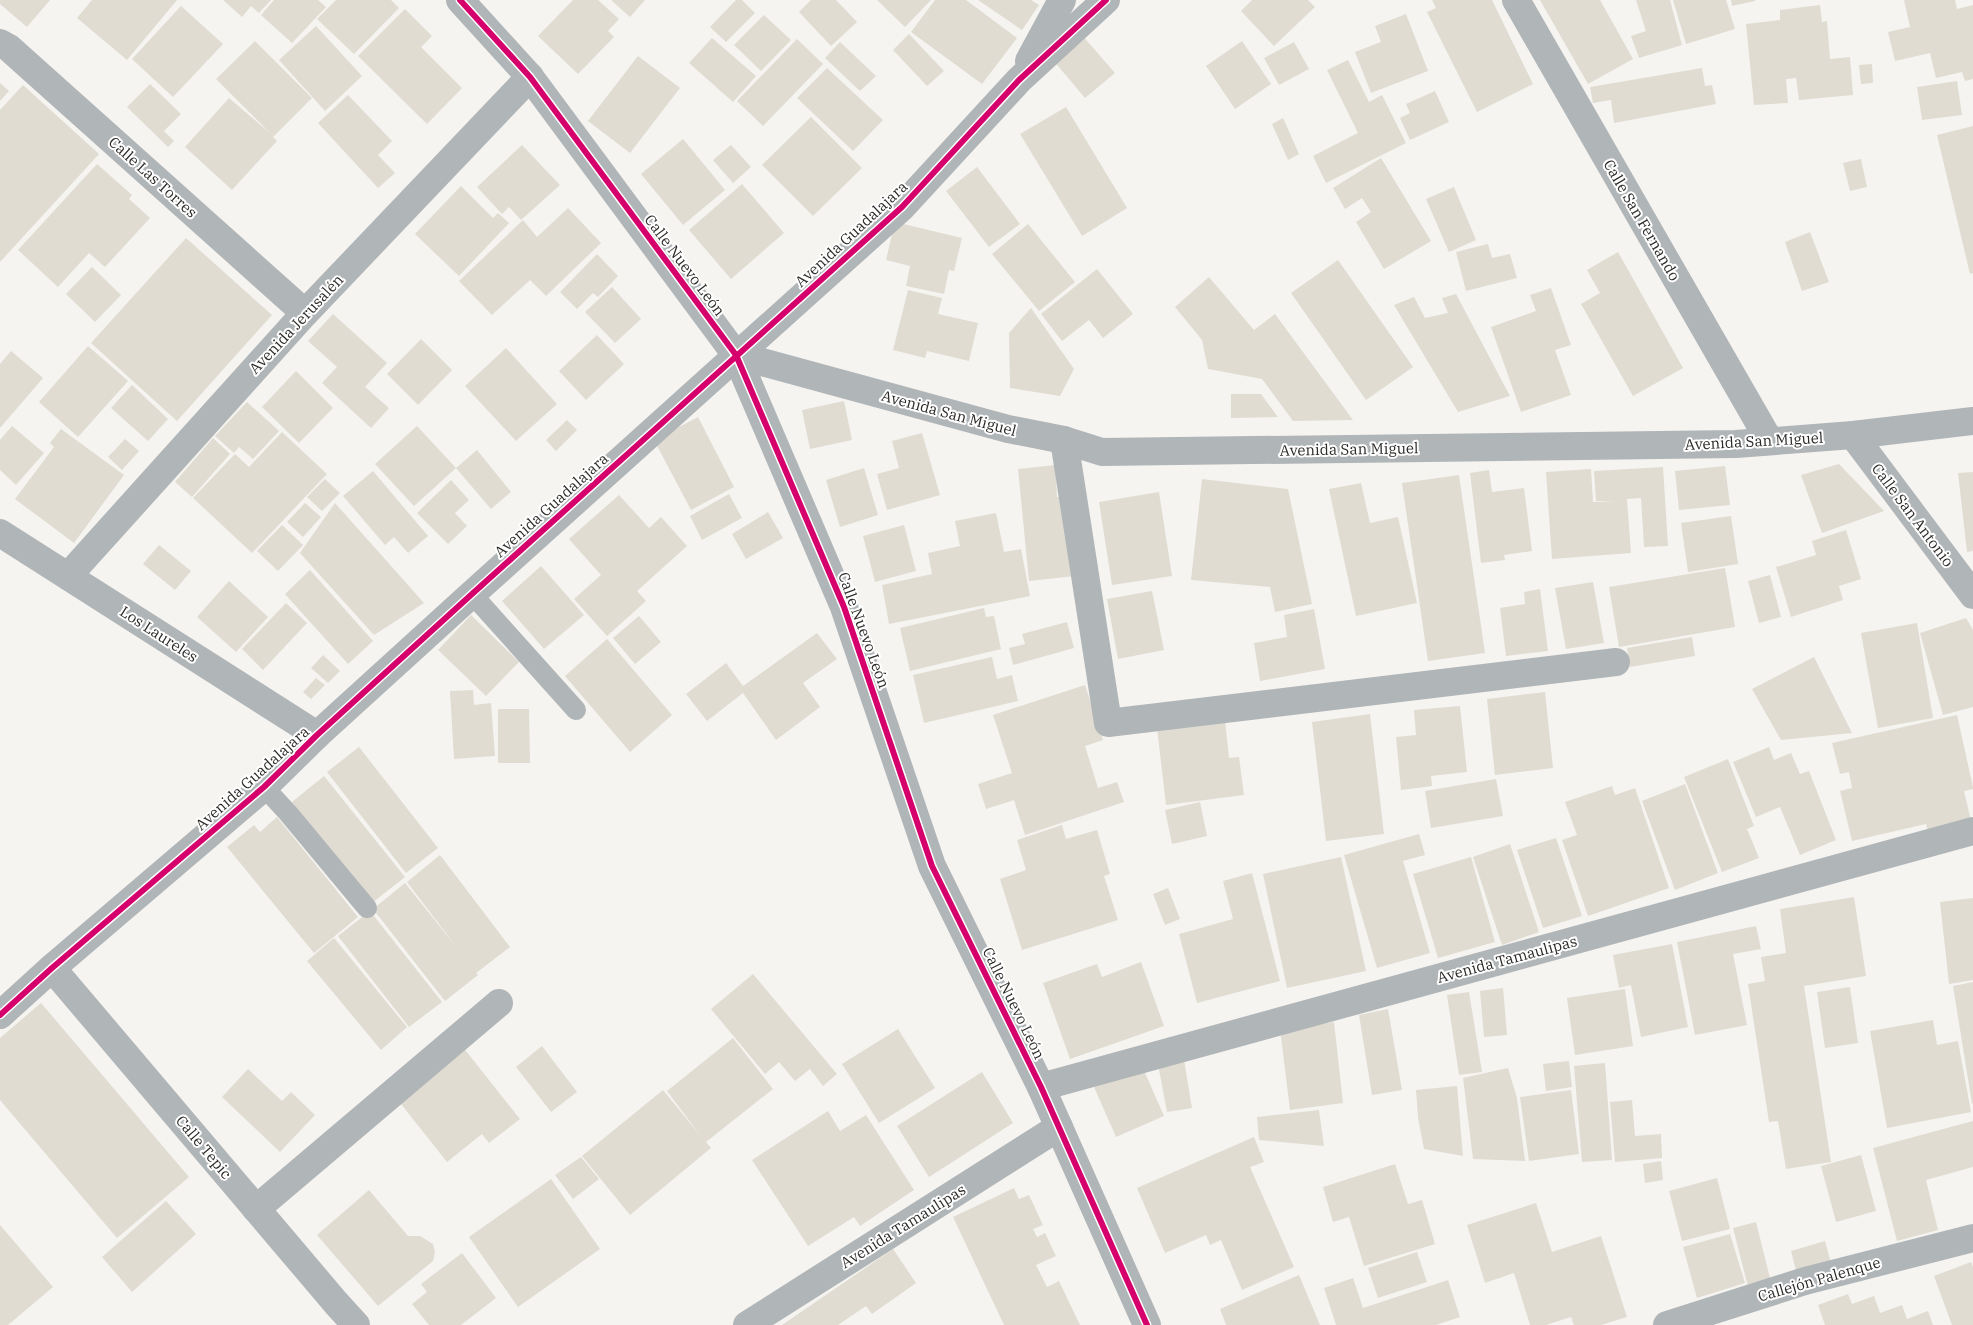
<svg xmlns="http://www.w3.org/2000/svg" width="1973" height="1325" viewBox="0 0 1973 1325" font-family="'IBM Plex Serif',serif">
	<rect width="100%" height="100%" fill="#f6f4f0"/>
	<!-- building -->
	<g fill="#e0dcd2">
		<polygon points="0,0 50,0 27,27 0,4"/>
		<polygon points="92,0 177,0 127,60 77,18"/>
		<polygon points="223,0 271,0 259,13 251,6 242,17"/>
		<polygon points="274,0 318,0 326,7 292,43 261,15"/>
		<polygon points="336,0 391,0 399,8 354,54 317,19"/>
		<polygon points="573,0 598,0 619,19 608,31 614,37 578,74 538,36"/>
		<polygon points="611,0 645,0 630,17"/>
		<polygon points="736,0 742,0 755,13 726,42 710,27"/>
		<polygon points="811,0 836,0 857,22 831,46 799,12"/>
		<polygon points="877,0 931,0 905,27"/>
		<polygon points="935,0 966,0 1017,38 982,84 911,32"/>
		<polygon points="978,0 1031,0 1039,5 1022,30"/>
		<polygon points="1252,0 1308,0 1315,7 1274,46 1241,11"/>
		<polygon points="1432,0 1492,0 1533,84 1477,112 1427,12 1436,8"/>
		<polygon points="1540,0 1600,0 1633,59 1588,84"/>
		<polygon points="1636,0 1670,0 1682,45 1639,58 1631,36 1646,31"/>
		<polygon points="1673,0 1726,0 1735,29 1686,44"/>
		<polygon points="1731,0 1755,0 1755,1 1732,6"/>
		<polygon points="1904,0 1955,0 1957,9 1973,5 1973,79 1965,81 1962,72 1936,78 1930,53 1895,61 1888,32 1910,27"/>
		<polygon points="1820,5 1822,22 1827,21 1830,59 1850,57 1853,95 1799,100 1796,78 1786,79 1788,103 1754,105 1746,24 1780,20 1780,10"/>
		<polygon points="181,6 223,44 173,97 132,59"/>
		<polygon points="405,9 432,36 421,47 462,88 427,124 358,56"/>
		<polygon points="1406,14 1428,71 1371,93 1355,52 1381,42 1375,26"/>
		<polygon points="764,15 791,40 761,71 734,45"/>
		<polygon points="316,26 362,76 325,111 279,60"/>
		<polygon points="909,34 944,71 927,86 893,50"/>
		<polygon points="1082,35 1115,73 1085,98 1053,60"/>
		<polygon points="712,38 756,76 733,102 689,63"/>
		<polygon points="797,39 823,64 763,126 737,101"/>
		<polygon points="255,41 312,98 273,137 277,141 232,190 185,147 229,98 270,133 216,79"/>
		<polygon points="1242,41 1271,84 1235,109 1206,66"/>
		<polygon points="840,42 876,76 860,91 825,58"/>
		<polygon points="1294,42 1309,69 1279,85 1264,58"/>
		<polygon points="638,56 680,88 630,153 588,121"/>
		<polygon points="1348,60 1369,102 1382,95 1406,143 1326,183 1313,156 1358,133 1327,70"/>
		<polygon points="1872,64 1873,83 1861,84 1859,65"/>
		<polygon points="827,68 883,120 853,151 797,98"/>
		<polygon points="1702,68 1705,86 1712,85 1716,104 1614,123 1611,100 1593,103 1590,87"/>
		<polygon points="1957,81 1962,115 1922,120 1917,87"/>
		<polygon points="0,83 9,91 0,101"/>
		<polygon points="150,84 181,114 164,131 174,141 168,147 127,107"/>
		<polygon points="23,85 99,154 0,262 0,110"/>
		<polygon points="1435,91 1449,122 1410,140 1400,118 1410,113 1406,104"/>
		<polygon points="348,95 392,141 378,155 395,173 378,188 318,123"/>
		<polygon points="1066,107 1127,208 1082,236 1020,134"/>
		<polygon points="811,117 862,168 813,216 762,165"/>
		<polygon points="1283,118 1299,154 1288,160 1272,124"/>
		<polygon points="1973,126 1973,273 1970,274 1937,135"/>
		<polygon points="683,139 725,190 683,225 641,174"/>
		<polygon points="522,145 560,185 521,220 509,207 502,214 477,187"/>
		<polygon points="731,145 751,167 733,183 713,160"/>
		<polygon points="1381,158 1431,241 1384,269 1356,222 1371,212 1362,198 1345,209 1333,188"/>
		<polygon points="1861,159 1867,187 1850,191 1843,163"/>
		<polygon points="97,164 132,195 129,199 150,218 105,267 89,253 58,287 18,250"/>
		<polygon points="977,167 1020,224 989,247 946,191"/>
		<polygon points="742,184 784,233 731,279 689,230"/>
		<polygon points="461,186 493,218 498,213 509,223 459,276 415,234"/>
		<polygon points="1454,187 1476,240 1449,252 1426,199"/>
		<polygon points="568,208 601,243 546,296 530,280 492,315 459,281 523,220 537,237"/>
		<polygon points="895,222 962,238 954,271 949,270 944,294 906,286 910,266 886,260"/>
		<polygon points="1028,224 1075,282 1039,311 992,254"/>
		<polygon points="1810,232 1829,282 1802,291 1785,242"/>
		<polygon points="186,238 272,315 177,421 91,343"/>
		<polygon points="1488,244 1492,258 1510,254 1517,278 1466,291 1456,252"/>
		<polygon points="1618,252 1683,368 1633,396 1581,304 1600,293 1587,270"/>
		<polygon points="597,254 618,276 598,297 593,293 577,309 560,292"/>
		<polygon points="1338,260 1413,367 1366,400 1291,293"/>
		<polygon points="92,267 121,295 95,322 66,294"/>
		<polygon points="1097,269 1133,314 1103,338 1089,320 1062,341 1041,314"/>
		<polygon points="1209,277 1254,330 1275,314 1353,420 1293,421 1262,379 1208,369 1202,340 1175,307"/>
		<polygon points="612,287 641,319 615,343 585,312"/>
		<polygon points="1551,288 1571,345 1555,350 1571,395 1521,412 1491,327 1536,311 1530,295"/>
		<polygon points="908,290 942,298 938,314 978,323 969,361 927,351 925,358 893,350"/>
		<polygon points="1456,294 1510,396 1458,412 1394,305 1414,297 1425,318 1448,313 1442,298"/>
		<polygon points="1031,308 1074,369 1060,396 1010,388 1009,333"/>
		<polygon points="333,314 387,363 365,387 389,408 371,428 322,383 337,367 308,341"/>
		<polygon points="597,335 624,364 586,400 559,371"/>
		<polygon points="421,339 452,370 418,405 387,374"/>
		<polygon points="88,346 128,381 78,437 39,402"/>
		<polygon points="506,348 557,404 516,441 465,386"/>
		<polygon points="11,351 43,378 0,428 0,364"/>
		<polygon points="296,371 333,408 299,443 262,407"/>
		<polygon points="132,385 168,419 148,441 111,408"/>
		<polygon points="1231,394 1261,394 1278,417 1231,418"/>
		<polygon points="844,401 852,440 810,449 802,410"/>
		<polygon points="247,402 279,431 253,459 239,447 234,453 215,436"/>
		<polygon points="698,417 734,487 691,510 654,440"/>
		<polygon points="567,420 577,430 556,451 546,440"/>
		<polygon points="12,426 44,453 16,485 0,470 0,440"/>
		<polygon points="417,426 456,468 414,506 375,464"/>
		<polygon points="61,429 124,475 74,543 15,499 54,447 50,443"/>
		<polygon points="282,432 327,474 252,553 193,498 235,454 249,467"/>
		<polygon points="922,433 940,495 887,510 877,474 899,468 892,441"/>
		<polygon points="213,438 230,454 192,497 175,482"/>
		<polygon points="125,439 139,451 122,470 108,457"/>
		<polygon points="477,450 511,492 491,509 456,468"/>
		<polygon points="1839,464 1884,511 1822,533 1801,475"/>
		<polygon points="1055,465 1057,497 1067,496 1075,576 1029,581 1018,469"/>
		<polygon points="1725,466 1730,505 1679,510 1675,471"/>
		<polygon points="1663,467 1668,546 1644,547 1641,498 1627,499 1631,553 1552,559 1546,472 1591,469 1593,502 1615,501 1596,501 1594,471"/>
		<polygon points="864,468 878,515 840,527 826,480"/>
		<polygon points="1489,470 1492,492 1524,488 1532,551 1504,555 1505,560 1481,563 1470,473"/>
		<polygon points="373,471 428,536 408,553 394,537 385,545 343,496"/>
		<polygon points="1973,472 1973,551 1967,552 1958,473"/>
		<polygon points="1459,475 1485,653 1428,661 1402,483"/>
		<polygon points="325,479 340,493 322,511 307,497"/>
		<polygon points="1202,479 1288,489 1312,604 1275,612 1270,587 1191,580"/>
		<polygon points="451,480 469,500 455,513 467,526 448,544 417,513"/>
		<polygon points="1361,483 1370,523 1398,517 1417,603 1356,616 1329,489"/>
		<polygon points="1159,492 1172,576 1112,585 1099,502"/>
		<polygon points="729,494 742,518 702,540 690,516"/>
		<polygon points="619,495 649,528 661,517 687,546 637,591 646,601 607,636 574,599 601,575 569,539"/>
		<polygon points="305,503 321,517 303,537 287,522"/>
		<polygon points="335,503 424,603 374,635 300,553"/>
		<polygon points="768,512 783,538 746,559 732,534"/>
		<polygon points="996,513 1004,552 1021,549 1030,596 889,624 882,585 932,574 928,553 960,546 955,521"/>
		<polygon points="1731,516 1738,564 1688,572 1681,523"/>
		<polygon points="282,525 303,545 278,571 257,551"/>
		<polygon points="904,525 916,571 875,582 863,536"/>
		<polygon points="1846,530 1861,579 1839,586 1843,600 1791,617 1776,567 1816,555 1812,541"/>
		<polygon points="159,545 191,571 175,590 143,564"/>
		<polygon points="541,566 584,615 544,649 502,601"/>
		<polygon points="1725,568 1735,627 1619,647 1609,587"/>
		<polygon points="310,570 373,641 348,664 285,594"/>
		<polygon points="1770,575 1781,617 1759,623 1748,581"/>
		<polygon points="229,581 268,617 236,652 197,617"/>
		<polygon points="1593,582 1604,643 1566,649 1555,588"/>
		<polygon points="1540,589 1548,651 1506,656 1500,608 1525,604 1524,592"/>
		<polygon points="1152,591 1164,650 1118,659 1107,599"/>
		<polygon points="286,603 307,623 263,670 242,649"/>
		<polygon points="984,608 986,617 994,616 1001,649 910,671 900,628"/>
		<polygon points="1314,609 1325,669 1260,681 1254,643 1287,637 1284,615"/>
		<polygon points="471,615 519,662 486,696 438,650"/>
		<polygon points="639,616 661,642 635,664 613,638"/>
		<polygon points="1966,618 1973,630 1973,707 1943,715 1920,633"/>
		<polygon points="1067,622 1074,648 1013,665 1009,648 1025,644 1022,634"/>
		<polygon points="1917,623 1933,718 1878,728 1861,633"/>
		<polygon points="817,633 837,659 803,683 820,707 776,740 743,693 707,721 686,694 726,663 743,686"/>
		<polygon points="1692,637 1695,656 1630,667 1627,648"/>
		<polygon points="607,639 672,715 630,752 565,676"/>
		<polygon points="323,655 340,671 328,683 311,668"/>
		<polygon points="992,657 997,679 1012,675 1018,701 924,723 913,675"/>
		<polygon points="1814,657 1852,733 1781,740 1752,689"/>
		<polygon points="316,678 325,685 311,699 303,692"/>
		<polygon points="1085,685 1103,740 1085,746 1098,788 1117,782 1124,802 1025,835 1014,800 986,809 978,784 1012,773 993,715"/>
		<polygon points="473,690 474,705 491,703 495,756 454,759 450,691"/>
		<polygon points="1545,692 1553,768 1495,775 1487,699"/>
		<polygon points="1460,706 1467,772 1431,776 1432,786 1401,790 1396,737 1416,735 1414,710"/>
		<polygon points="498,709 529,709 530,763 498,763"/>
		<polygon points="1370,714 1384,834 1326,841 1312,722"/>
		<polygon points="1957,715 1973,787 1973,789 1964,791 1972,825 1929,834 1926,824 1852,841 1840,791 1852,788 1849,772 1840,774 1832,743"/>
		<polygon points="1225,720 1229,758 1239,757 1244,795 1166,805 1157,728"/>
		<polygon points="359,747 438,848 406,873 327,772"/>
		<polygon points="1769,747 1774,760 1791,753 1800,774 1809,771 1836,840 1800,855 1780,807 1756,817 1733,762"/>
		<polygon points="1728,759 1754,826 1747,829 1759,858 1722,872 1684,777"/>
		<polygon points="324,776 405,877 372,903 292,802"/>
		<polygon points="1496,779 1503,816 1431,828 1425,791"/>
		<polygon points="1685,784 1718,873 1675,890 1642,801"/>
		<polygon points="1612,786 1615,795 1635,788 1669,888 1588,916 1562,840 1577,835 1565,802"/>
		<polygon points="1200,802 1207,836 1172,844 1165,810"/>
		<polygon points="277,817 358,917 314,953 227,847 254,825 260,832"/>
		<polygon points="1062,825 1066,839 1097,830 1110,874 1104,876 1118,920 1022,950 1000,879 1026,870 1017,840"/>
		<polygon points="1419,834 1425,855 1403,861 1430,953 1377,968 1344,855"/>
		<polygon points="1556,838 1582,916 1543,928 1517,850"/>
		<polygon points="1510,844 1539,932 1502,945 1473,857"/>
		<polygon points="440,855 510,947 476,973 478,975 445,1001 373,909 405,883 458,949 407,882"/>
		<polygon points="1341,857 1366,971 1287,988 1263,874"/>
		<polygon points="1471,857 1495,942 1438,958 1413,874"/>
		<polygon points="1252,873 1280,981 1197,1003 1179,934 1233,919 1223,881"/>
		<polygon points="1168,888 1180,919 1165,925 1153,894"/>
		<polygon points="1854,897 1866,976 1804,986 1831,1162 1786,1169 1778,1121 1769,1122 1748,984 1765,981 1761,957 1786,953 1780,909"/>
		<polygon points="1973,898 1973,980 1949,984 1940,902"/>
		<polygon points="370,911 442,1002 409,1027 338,936"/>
		<polygon points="1756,926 1761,949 1733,954 1747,1025 1695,1035 1677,942"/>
		<polygon points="334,938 407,1027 381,1050 307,961"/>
		<polygon points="1672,944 1688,1027 1641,1037 1631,985 1619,988 1613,955"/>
		<polygon points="1141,962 1164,1026 1070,1059 1043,983 1097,964 1102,977"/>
		<polygon points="753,974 837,1074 823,1086 810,1069 795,1081 779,1062 765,1074 711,1009"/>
		<polygon points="1973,982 1973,1103 1972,1104 1953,986"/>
		<polygon points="1850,987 1858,1043 1825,1048 1817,992"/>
		<polygon points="1503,988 1507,1035 1484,1037 1480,991"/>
		<polygon points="1625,989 1633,1046 1575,1055 1567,998"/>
		<polygon points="1469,992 1482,1072 1459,1075 1447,995"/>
		<polygon points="41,1003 189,1177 117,1238 0,1100 0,1038"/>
		<polygon points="1388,1009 1402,1090 1372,1095 1359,1015"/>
		<polygon points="1933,1020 1937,1045 1958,1041 1971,1112 1887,1128 1870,1031"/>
		<polygon points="1334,1022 1343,1103 1290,1110 1280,1029"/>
		<polygon points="898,1029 935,1088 879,1123 842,1064"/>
		<polygon points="733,1038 773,1089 706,1142 711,1148 630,1215 582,1156 663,1090 700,1135 667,1091"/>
		<polygon points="462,1046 520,1119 489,1143 482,1134 447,1162 397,1099"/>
		<polygon points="542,1046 577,1092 551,1112 516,1067"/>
		<polygon points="1184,1060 1192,1108 1167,1112 1158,1064"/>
		<polygon points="1569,1061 1572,1087 1546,1091 1543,1064"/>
		<polygon points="1605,1063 1612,1160 1582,1162 1574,1066"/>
		<polygon points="1142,1066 1164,1116 1116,1137 1094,1087"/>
		<polygon points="1508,1068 1517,1098 1525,1161 1473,1159 1463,1078"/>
		<polygon points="248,1069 282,1101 291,1092 315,1115 280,1152 222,1097"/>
		<polygon points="982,1072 1013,1123 929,1177 897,1126"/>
		<polygon points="1457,1086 1463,1156 1424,1149 1418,1118 1416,1090"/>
		<polygon points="1571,1090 1579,1154 1529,1161 1520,1097"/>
		<polygon points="1632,1100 1635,1136 1661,1134 1662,1158 1615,1162 1610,1102"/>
		<polygon points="1319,1110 1324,1146 1259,1140 1257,1117"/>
		<polygon points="828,1111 840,1131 866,1115 914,1190 860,1226 854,1217 808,1246 752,1160"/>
		<polygon points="1973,1121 1973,1167 1926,1180 1938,1230 1897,1241 1873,1148"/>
		<polygon points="1254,1137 1264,1162 1250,1167 1294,1267 1242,1290 1221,1240 1210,1245 1206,1235 1165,1253 1137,1188"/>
		<polygon points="1861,1155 1876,1211 1836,1222 1821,1166"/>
		<polygon points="581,1157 599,1179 573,1199 555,1175"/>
		<polygon points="1661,1161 1663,1180 1645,1183 1643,1164"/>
		<polygon points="1395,1164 1408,1204 1422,1200 1435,1244 1364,1266 1349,1217 1333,1222 1323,1187"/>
		<polygon points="1717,1178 1730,1229 1682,1241 1669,1191"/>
		<polygon points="551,1179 600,1249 518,1307 469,1237"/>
		<polygon points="1014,1188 1019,1199 1029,1195 1043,1225 1033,1229 1037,1237 1045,1233 1056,1256 1036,1265 1047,1287 1059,1281 1080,1325 1004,1325 953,1217"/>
		<polygon points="369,1190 408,1236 420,1236 433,1244 435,1252 433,1261 378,1306 317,1235"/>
		<polygon points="166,1201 196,1234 132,1292 102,1257"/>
		<polygon points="1536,1203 1552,1252 1601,1236 1627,1317 1601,1325 1574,1325 1571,1317 1546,1325 1530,1325 1514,1273 1485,1283 1467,1225"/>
		<polygon points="1756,1222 1771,1282 1748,1287 1733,1228"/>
		<polygon points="0,1225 53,1287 8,1325 0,1325"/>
		<polygon points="1730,1234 1745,1283 1697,1298 1683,1247"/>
		<polygon points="1825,1241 1831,1263 1796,1271 1791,1251"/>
		<polygon points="893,1249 916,1283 872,1314 866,1306 838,1325 782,1325"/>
		<polygon points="1417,1252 1427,1282 1378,1298 1368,1268"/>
		<polygon points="462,1253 496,1298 461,1325 429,1325 412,1304 427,1292 421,1284"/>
		<polygon points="1971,1262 1973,1267 1973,1325 1952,1325 1934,1276"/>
		<polygon points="1299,1275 1320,1325 1226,1325 1220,1309"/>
		<polygon points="1353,1278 1363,1308 1448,1280 1460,1317 1436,1325 1336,1325 1324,1288"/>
		<polygon points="1848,1294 1852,1304 1874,1296 1880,1313 1902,1305 1907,1319 1928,1311 1933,1325 1825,1325 1818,1305"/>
	</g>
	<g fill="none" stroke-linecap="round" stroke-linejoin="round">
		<!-- lane -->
		<g stroke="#b0b5b8" stroke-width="20">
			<polyline points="472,594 576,710"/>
			<polyline points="264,787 288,813 367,908"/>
		</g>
		<!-- street -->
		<g stroke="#b0b5b8" stroke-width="28">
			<polyline points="460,0 530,77 736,355 844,607 932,866 1041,1087 1147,1325"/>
			<polyline points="1516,0 1769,440"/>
			<polyline points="0,43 9,48 305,313"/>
			<polyline points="1029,61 1062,0"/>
			<polyline points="736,355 1008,429 1064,440 1102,452 1736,444 1853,435 1973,421"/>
			<polyline points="1853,435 1973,595"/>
			<polyline points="1064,440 1108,723 1616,662"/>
			<polyline points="0,533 317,735"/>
			<polyline points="68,576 305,313 530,77"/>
			<polyline points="52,968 336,1303 356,1325"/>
			<polyline points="0,1015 52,968 264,787 317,735 472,594 902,207 1019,80 1106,0"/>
			<polyline points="1041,1087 1973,831"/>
			<polyline points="256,1209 499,1003"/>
			<polyline points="747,1325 1059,1127"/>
			<polyline points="1667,1325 1805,1281 1973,1238"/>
		</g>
		<defs>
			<g id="cycleway">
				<polyline points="460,0 530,77 736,355 844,607 932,866 1041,1087 1147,1325"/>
				<polyline points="0,1015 52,968 264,787 317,735 472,594 902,207 1019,80 1106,0"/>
			</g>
		</defs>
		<!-- cycleway casing -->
		<use href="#cycleway" stroke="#fff" stroke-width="9"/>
		<!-- cycleway -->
		<use href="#cycleway" stroke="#d6006c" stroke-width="6"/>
	</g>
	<g text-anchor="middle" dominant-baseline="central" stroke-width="4" stroke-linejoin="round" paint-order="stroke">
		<!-- street labels -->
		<g font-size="15" fill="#2b2a27" stroke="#fff">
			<text transform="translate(153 177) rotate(42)">Calle Las Torres</text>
			<text transform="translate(1642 220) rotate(60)">Calle San Fernando</text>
			<text transform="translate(851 234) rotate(-43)">Avenida Guadalajara</text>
			<text transform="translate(685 265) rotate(53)">Calle Nuevo León</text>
			<text transform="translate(296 324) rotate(-47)">Avenida Jerusalén</text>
			<text transform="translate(949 413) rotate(15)">Avenida San Miguel</text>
			<text transform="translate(1754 441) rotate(-3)">Avenida San Miguel</text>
			<text transform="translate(1349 449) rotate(-1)">Avenida San Miguel</text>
			<text transform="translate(551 505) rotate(-42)">Avenida Guadalajara</text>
			<text transform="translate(1913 515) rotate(53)">Calle San Antonio</text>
			<text transform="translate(864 630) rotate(70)">Calle Nuevo León</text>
			<text transform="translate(159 634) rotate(33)">Los Laureles</text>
			<text transform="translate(252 778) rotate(-42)">Avenida Guadalajara</text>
			<text transform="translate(1507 959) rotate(-15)">Avenida Tamaulipas</text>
			<text transform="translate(1014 1003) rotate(64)">Calle Nuevo León</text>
			<text transform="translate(204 1147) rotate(50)">Calle Tepic</text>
			<text transform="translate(903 1226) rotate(-32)">Avenida Tamaulipas</text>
			<text transform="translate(1819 1279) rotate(-16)">Callejón Palenque</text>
		</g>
	</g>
</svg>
